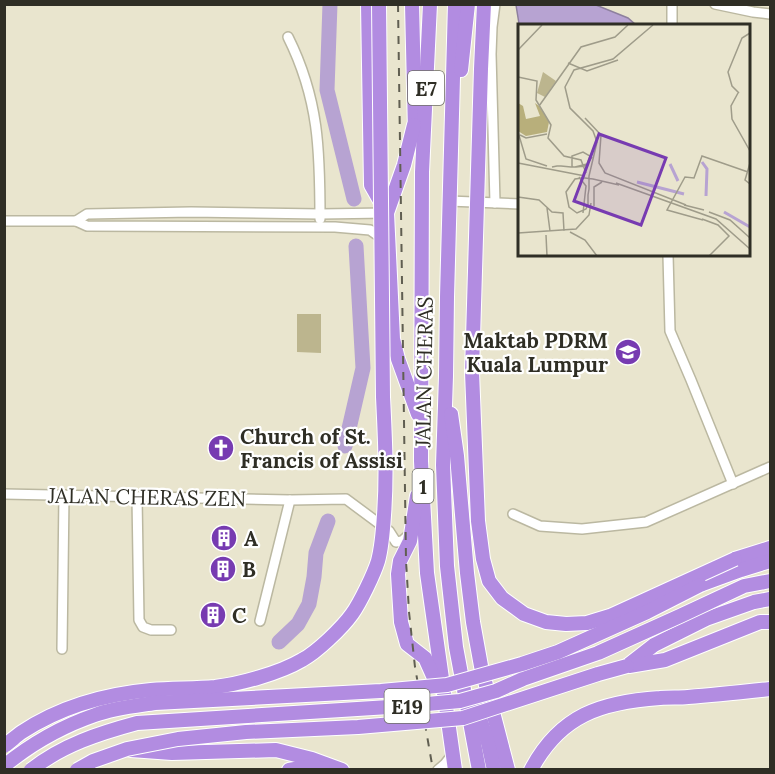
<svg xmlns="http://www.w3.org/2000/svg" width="775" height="774" viewBox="0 0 775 774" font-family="Lora,serif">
	<rect width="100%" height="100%" fill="#e9e5ce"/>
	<!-- green -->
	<polygon fill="#bcb58e" points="297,314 321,314 321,353 297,352"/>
	<!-- water -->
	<polygon fill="#b7a3d2" stroke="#8e809e" stroke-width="1.5" points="516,5 596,5 628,18 636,25 520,26 520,30"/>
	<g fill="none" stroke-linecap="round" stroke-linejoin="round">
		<!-- river -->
		<g stroke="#b7a3d2" stroke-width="15">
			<polyline points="330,4 327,90 354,199"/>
			<polyline points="345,446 363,368 356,246"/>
			<polyline points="279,642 298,624 309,604 314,577 316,553 328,521"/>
		</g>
		<defs>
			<g id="minor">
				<polyline points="715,4 753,12 770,14"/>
				<polyline points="672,26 672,4"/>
				<path d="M288 37C319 99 320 151 320 219"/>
				<polyline points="449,201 520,204"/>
				<polyline points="495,203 491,54 492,27 495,4"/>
				<polyline points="4,221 76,221 87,226 335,227 370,230 383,239"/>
				<polyline points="76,221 87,214 191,212 320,214 386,213"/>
				<polyline points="668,255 670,331 691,380 733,484"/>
				<polyline points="4,494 290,500 346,499 389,531 396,542 402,541 411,533"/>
				<polyline points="137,497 139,620 143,627 151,630 171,630"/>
				<polyline points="513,514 540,526 582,529 646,522 770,467"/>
				<polyline points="260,621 290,500"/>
				<polyline points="62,649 64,495"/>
				<polyline points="438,770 445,764 452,755"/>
			</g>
			<g id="highway">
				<polyline points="368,4 371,185 383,206"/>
				<polyline points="412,4 415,131"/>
				<polyline points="430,4 422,172 421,461 427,573 455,770"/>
				<polyline points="455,4 447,297 446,376 443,465 447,566 456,647 479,770"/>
				<polyline points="461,70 468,4"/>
				<polyline points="414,125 404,165 387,213 393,339 398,359 418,414"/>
				<polyline points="451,414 457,456 467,573 473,622 481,666 508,770"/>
				<polyline points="417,496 410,541 400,561 398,574 401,622 407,644 425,658 438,687"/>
				<polyline points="735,559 770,548"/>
				<polyline points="700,585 741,570 770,561"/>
				<polyline points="627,666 654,645 706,619 754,602 770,599"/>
				<polyline points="629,666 665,660 760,622 770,622"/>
				<polyline points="475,703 488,743 494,770"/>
				<polyline points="131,750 172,753 276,750 312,759 342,770"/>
				<polyline points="289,770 312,766 323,769"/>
				<path d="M531 770C560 715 601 702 660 698 670 697 679 698 688 697 716 695 743 692 770 689"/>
			</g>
		</defs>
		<!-- minor casing -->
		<use href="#minor" stroke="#bbb8a1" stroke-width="12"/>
		<!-- highway casing -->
		<use href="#highway" stroke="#fff" stroke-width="16"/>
		<!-- minor -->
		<use href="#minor" stroke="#fff" stroke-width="9"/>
		<!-- highway -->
		<use href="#highway" stroke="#b28ce1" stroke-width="14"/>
		<!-- rail -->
		<polyline stroke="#605e51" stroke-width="2" stroke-dasharray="8 8" stroke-linecap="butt" points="398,4 406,560 409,612 415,667 433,770"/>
		<defs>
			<g id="highway-bridge">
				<polyline points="484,4 481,69 472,372 478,521 483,559 489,581 502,598 524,614 546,622 566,624 587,623 610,616 735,559"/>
				<path d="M4 746C10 742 16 736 22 732 60 707 107 694 151 690 172 688 194 689 215 687 240 684 280 673 302 660 317 652 342 628 352 614 360 603 374 574 378 561 382 546 383 531 384 515 387 476 385 436 383 397L379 4"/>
				<path d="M4 766C31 744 63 726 95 715 114 708 135 706 155 703L381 691 447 685 522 664 558 652 647 612 700 585"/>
				<path d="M31 770C62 745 100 733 137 723L405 706 460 701 496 691 523 679 598 653 680 616 744 586 770 581"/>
				<polyline points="77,770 93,761 127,749 178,739 246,732 358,727 463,718 598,674 627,666"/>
			</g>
		</defs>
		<!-- highway-bridge casing -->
		<use href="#highway-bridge" stroke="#fff" stroke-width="16" stroke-linecap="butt"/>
		<!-- highway-bridge -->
		<use href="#highway-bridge" stroke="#b28ce1" stroke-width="14"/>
	</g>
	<!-- icons -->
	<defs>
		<symbol id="university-disc" viewBox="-11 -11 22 22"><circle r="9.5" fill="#773bb1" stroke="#fff"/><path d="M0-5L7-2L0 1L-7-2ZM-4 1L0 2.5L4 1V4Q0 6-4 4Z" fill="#fff"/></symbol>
		<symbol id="church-disc" viewBox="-11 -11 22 22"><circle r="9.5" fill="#773bb1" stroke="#fff"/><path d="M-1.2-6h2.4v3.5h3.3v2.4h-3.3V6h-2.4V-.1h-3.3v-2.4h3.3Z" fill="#fff"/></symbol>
		<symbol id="building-disc" viewBox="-11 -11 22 22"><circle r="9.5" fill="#773bb1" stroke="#fff"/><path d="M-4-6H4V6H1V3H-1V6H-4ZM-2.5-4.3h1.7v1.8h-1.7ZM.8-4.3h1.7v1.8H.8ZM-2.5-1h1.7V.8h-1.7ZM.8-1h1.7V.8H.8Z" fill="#fff"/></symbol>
	</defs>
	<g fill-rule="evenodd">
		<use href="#university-disc" x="613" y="337" width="30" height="30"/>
		<use href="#church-disc" x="206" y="433" width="30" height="30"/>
		<use href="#building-disc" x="209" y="523" width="30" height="30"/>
		<use href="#building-disc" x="208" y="554" width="30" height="30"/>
		<use href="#building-disc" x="198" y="600" width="30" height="30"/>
	</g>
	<g text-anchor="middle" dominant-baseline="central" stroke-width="4.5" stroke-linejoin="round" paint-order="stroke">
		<!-- shield labels -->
		<g fill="#fff" stroke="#6d6d66" stroke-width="1.5">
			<rect x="408" y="71" width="36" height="34" rx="4.5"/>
			<rect x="412.5" y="469" width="21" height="34" rx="4.5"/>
			<rect x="384.5" y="689" width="45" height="34" rx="4.5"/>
		</g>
		<g font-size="20" font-weight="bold" fill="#2f2e25">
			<text x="426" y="88">E7</text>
			<text x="423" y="486">1</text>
			<text x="407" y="706">E19</text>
		</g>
		<!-- poi labels -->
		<g font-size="21" font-weight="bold" fill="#2f2e25" stroke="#fff" text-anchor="start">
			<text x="608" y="340" text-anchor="end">Maktab PDRM<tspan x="608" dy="24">Kuala Lumpur</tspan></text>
			<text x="240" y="436">Church of St.<tspan x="240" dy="24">Francis of Assisi</tspan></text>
			<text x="244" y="538">A</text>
			<text x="242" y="569">B</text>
			<text x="232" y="615">C</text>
		</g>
		<!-- street labels -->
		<g font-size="21" fill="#2f2e25" stroke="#fff">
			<text transform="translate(424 372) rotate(-89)">JALAN CHERAS</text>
			<text transform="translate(147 497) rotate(1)">JALAN CHERAS ZEN</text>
		</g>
	</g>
	<!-- overview -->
	<g transform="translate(518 24)">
		<rect width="232" height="232" fill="#e9e5ce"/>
		<path d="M25 48 38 57 27 73 19 69Z" fill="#bcb58e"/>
		<path d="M0 79 5 82 8 95 22 92 17 79 21 82 31 98 29 108 8 112 0 107Z" fill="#b8af7b"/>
		<path fill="none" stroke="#b7a3d2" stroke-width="3" d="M184 138 189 145 188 172M152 140 160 157M119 158 166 170M206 188 232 203"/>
		<path fill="none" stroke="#9f9c8a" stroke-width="1.5" d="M0 26 24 1M50 39 69 47 100 36M0 53 19 57 18 76 33 101 30 114 46 132 63 136 68 149M220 69 213 82 214 95 232 127M221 69 214 62 210 48 224 14 232 9M21 82 63 23 97 13 110 1M67 94 83 111 81 139 87 149 168 181M0 108 8 135 29 142M2 111 8 114 29 110M0 139 67 152M232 139 227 156 232 160M0 142V172M34 143 39 142H43L53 143H57L69 140 72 132 65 128 54 132V142L55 143H58L67 142 70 139 74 133M61 153 68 162 65 189M98 159 198 195 232 225M101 161 75 155 67 154H64L57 155 48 168 51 183 59 189 68 185 70 180V171L71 165V152L79 118 75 107 52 84 47 63 56 46 95 35 135 1M0 173 21 176 34 188 45 189 46 207M166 181 186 186M76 182V163L84 158M29 184 32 207M191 188 212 196 232 214M184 195 200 201 211 212 191 232M185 196 149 186 167 153 176 154 184 132 230 148M52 208 67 216 79 232M0 209 58 205 71 191 73 179M28 211 29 232"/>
		<path fill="#773bb1" fill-opacity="0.15" stroke="#773bb1" stroke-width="3" d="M81 110 148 134 123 201 56 177Z"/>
		<rect width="232" height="232" fill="none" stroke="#2f2e25" stroke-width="3"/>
	</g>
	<!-- border -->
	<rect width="775" height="774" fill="none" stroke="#2f2e25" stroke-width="12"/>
</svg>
